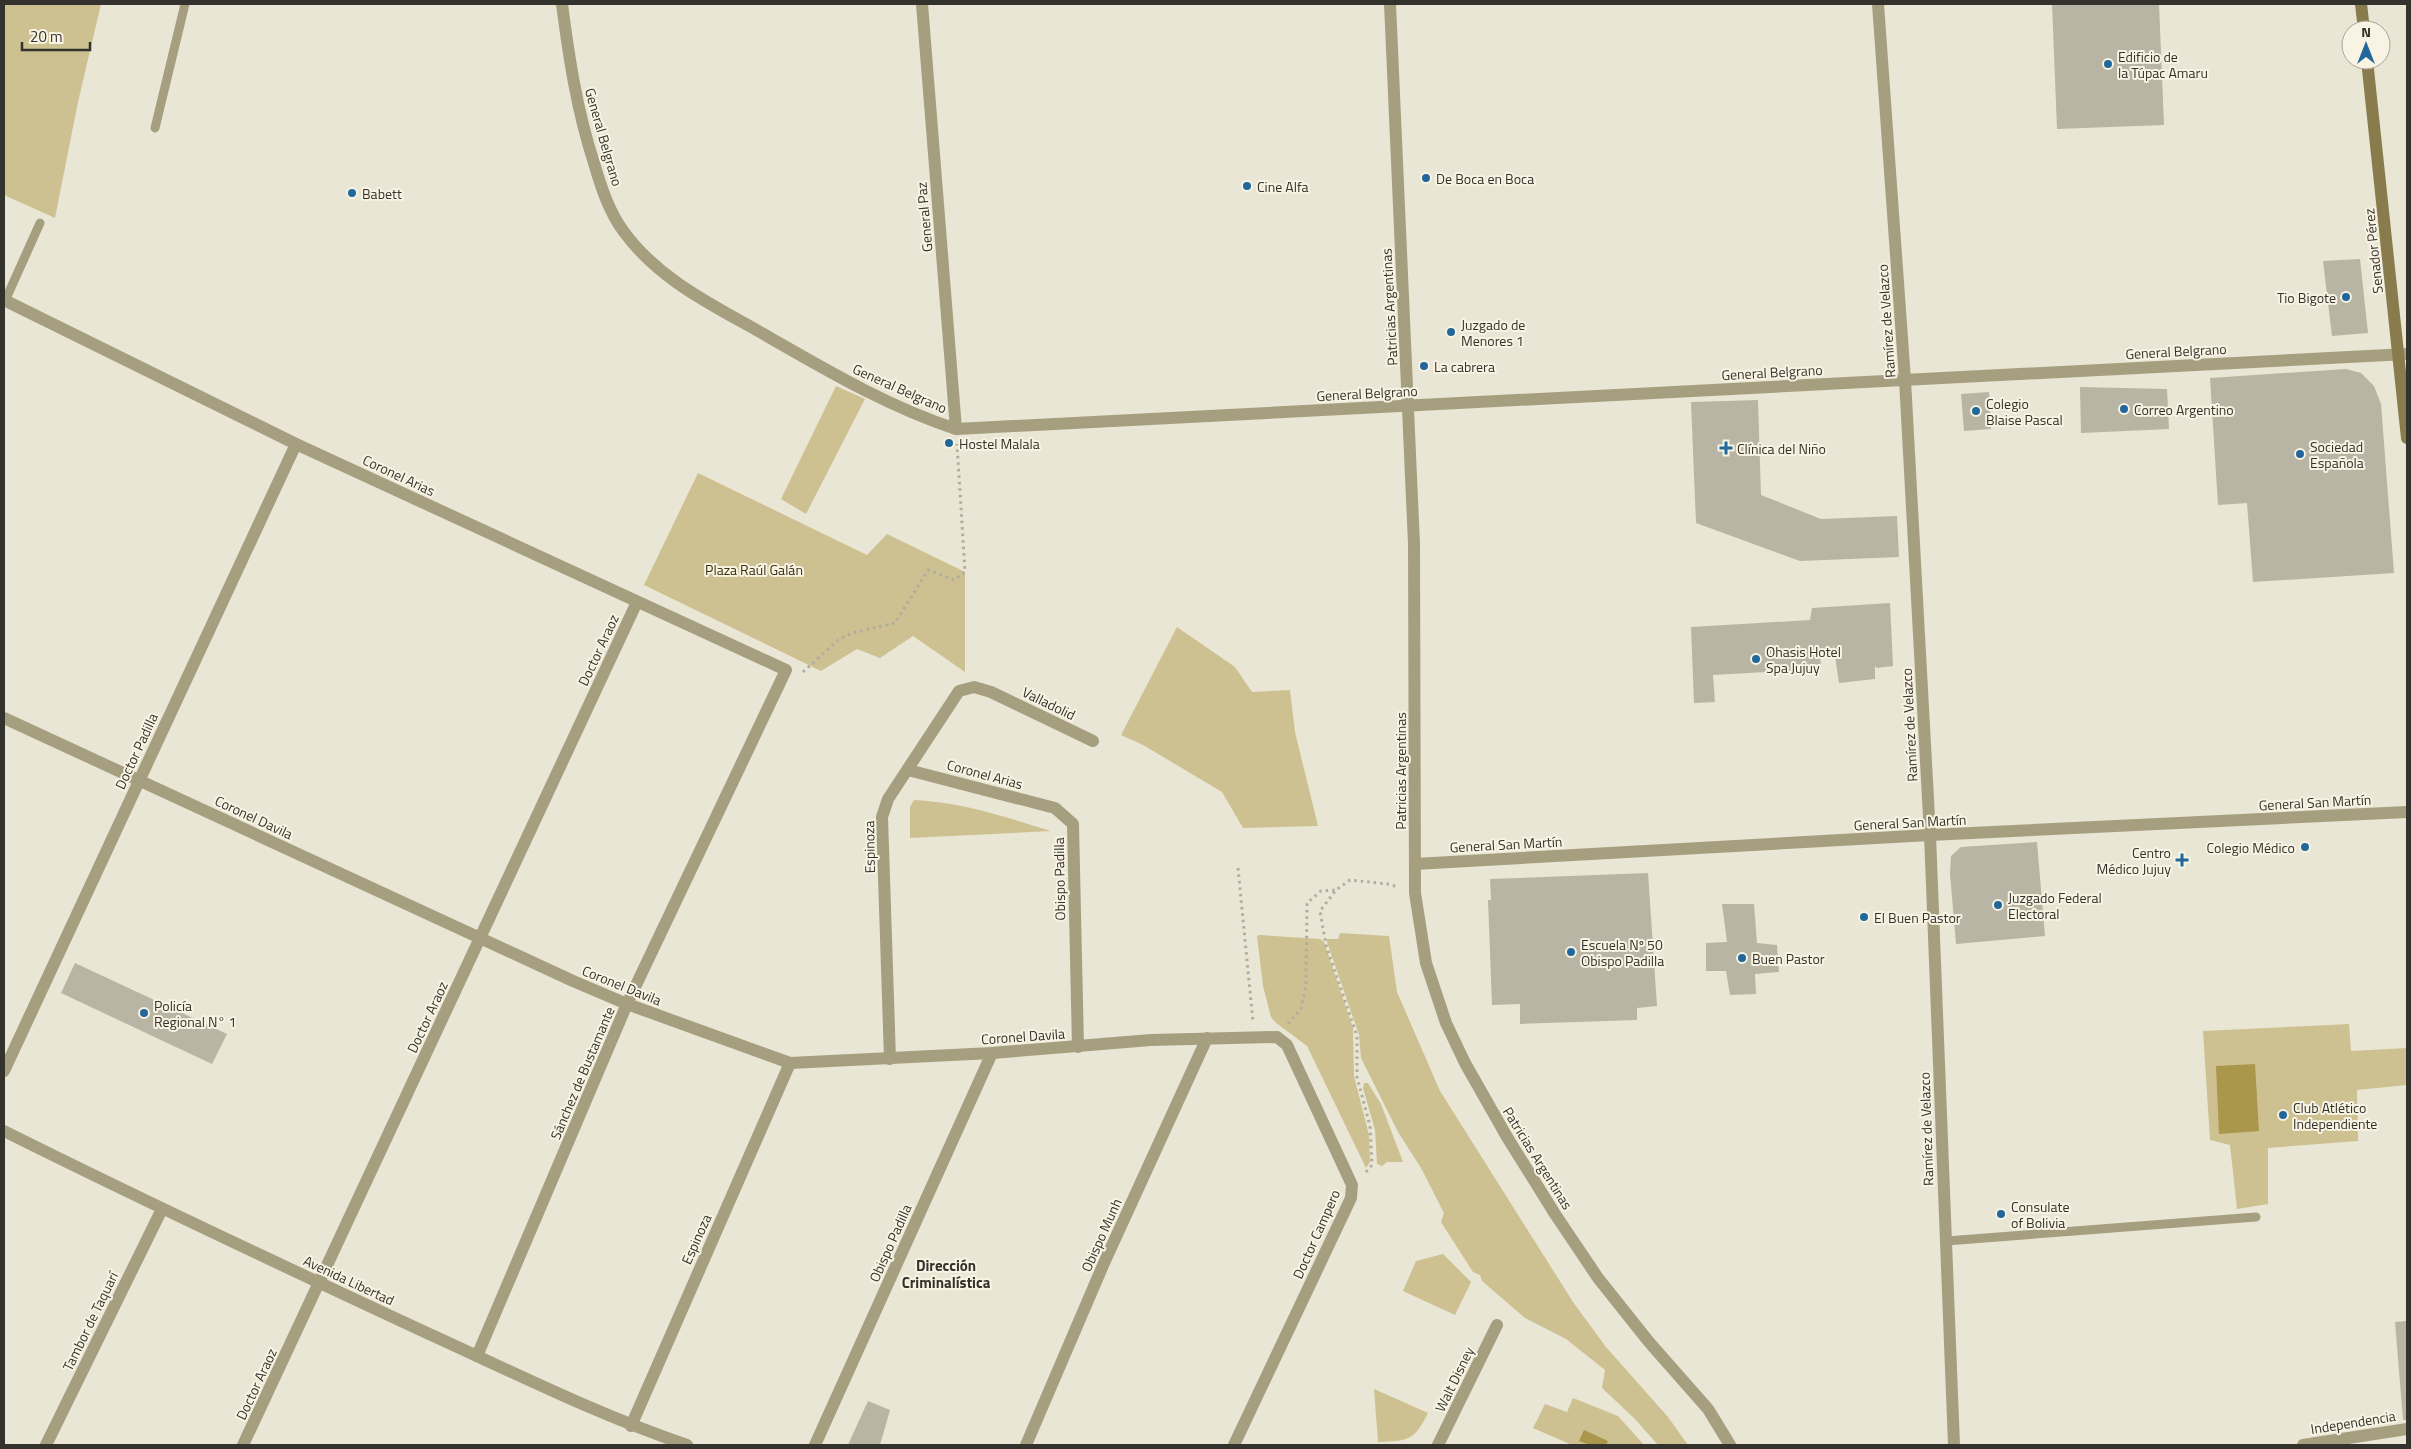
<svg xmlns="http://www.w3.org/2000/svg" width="2411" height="1449" viewBox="0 0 2411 1449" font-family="'Titillium Web',sans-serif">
	<rect width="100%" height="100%" fill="#eae6d5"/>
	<!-- green -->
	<g fill="#cdc191">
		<polygon points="4,4 101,4 78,102 55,218 4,195"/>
		<polygon points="836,386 865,399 806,514 781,499"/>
		<polygon points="698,473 867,555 887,534 965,572 965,672 913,636 880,658 857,649 821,671 644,585"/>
		<polygon points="1177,627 1235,667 1252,692 1290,690 1295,732 1318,826 1243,828 1222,792 1143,745 1121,735"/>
		<path d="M914 800C961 802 1006 817 1051 831L910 838V807Z"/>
		<polygon points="1340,933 1389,936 1397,992 1440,1091 1573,1302 1606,1347 1668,1417 1688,1445 1658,1445 1634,1418 1602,1388 1605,1370 1566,1339 1525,1318 1482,1281 1480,1275 1473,1272 1441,1222 1444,1213 1421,1168 1398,1132 1361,1058 1359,1035 1326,939 1338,939"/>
		<polygon points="1260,935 1320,939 1324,942 1353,1028 1354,1076 1369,1135 1370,1162 1366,1168 1307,1046 1275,1022 1271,1017 1263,986 1257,936"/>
		<polygon points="2349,1024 2351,1051 2407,1048 2407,1085 2357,1090 2358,1141 2268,1148 2268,1204 2237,1209 2230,1145 2210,1140 2203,1031"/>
		<polygon points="1364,1083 1368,1083 1381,1104 1403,1162 1387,1162 1382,1166 1377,1164 1375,1130 1363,1088"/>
		<polygon points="1443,1254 1471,1282 1455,1315 1403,1291 1416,1261"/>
		<path d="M1374 1389 1428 1413C1414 1441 1408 1441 1378 1442Z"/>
		<polygon points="1573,1398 1618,1416 1644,1445 1572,1445 1533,1428 1545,1404 1567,1412"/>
	</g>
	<!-- water -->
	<g fill="#aa974b">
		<polygon points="2255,1064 2259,1131 2219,1134 2216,1066"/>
		<polygon points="1584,1430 1608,1441 1606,1445 1590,1445 1579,1441"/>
	</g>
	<!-- building -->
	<g fill="#b9b5a4">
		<polygon points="2052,4 2159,4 2164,125 2057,129"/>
		<polygon points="2360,259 2368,333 2332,336 2323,261"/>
		<polygon points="2346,369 2361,373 2374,386 2381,404 2394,573 2253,582 2247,503 2218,505 2210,378"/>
		<polygon points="2080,387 2167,389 2169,429 2081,433"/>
		<polygon points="1989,392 1991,429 1964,431 1961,394"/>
		<polygon points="1758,400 1761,495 1821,519 1897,516 1899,557 1800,561 1696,523 1691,402"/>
		<polygon points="1890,603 1893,666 1877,668 1875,666 1875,679 1839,683 1833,643 1833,651 1820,651 1821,669 1713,675 1715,702 1694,703 1691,627 1810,620 1812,608"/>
		<polygon points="2037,842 2045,936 1956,944 1950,874 1951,856 1961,847"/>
		<polygon points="1648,873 1657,1006 1637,1008 1637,1020 1520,1024 1520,1004 1492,1005 1488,900 1491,900 1490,879"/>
		<polygon points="1722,904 1754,904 1757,943 1777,945 1779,972 1755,974 1756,994 1730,995 1726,971 1706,971 1706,943 1727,942"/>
		<polygon points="75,963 227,1034 212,1064 61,993"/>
		<polygon points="2407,1321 2407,1420 2403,1420 2395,1322"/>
		<polygon points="868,1401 890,1410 880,1445 848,1445"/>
	</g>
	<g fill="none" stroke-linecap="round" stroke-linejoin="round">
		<!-- path -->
		<g stroke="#b0ad9f" stroke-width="3" stroke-dasharray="2.5 4" stroke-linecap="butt">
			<polyline points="803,672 838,640 852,633 895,623 928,570 954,580 965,572 957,444"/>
			<polyline points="1238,868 1253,1022"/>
			<polyline points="1288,1024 1301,1009 1306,986 1307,903 1321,891 1335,890"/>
			<polyline points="1366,1172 1372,1165 1370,1126 1357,1077 1357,1036 1326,945 1320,911 1336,890 1350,880 1388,884 1398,887"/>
		</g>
		<!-- service -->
		<g stroke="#a69f7f" stroke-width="9">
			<polyline points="155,128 185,4"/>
			<polyline points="5,301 40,223"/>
			<polyline points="1946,1241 2256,1217"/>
		</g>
		<!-- minor -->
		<g stroke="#a69f7f" stroke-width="12">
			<path d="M562 4C569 58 577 111 594 163 601 187 609 212 624 232 661 282 715 306 767 336 828 371 889 407 956 429L2407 354"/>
			<polyline points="922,4 956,429"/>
			<polyline points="1390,4 1414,544 1415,893 1426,963 1446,1023 1465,1063 1507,1137 1555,1214 1598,1278 1649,1342 1708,1409 1730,1445"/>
			<polyline points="1878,4 1905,380 1930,835 1954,1445"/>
			<polyline points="4,300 296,444 786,670 627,1004 477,1356"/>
			<polyline points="4,718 573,981 627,1004 790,1063 992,1053 1151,1040 1277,1037 1287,1045 1352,1185 1351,1198 1234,1445"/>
			<polyline points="908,770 1055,808 1073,824 1078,1047"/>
			<polyline points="1415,864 1930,835 2407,812"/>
			<polyline points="890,1059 882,817 888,799 959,691 974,687 991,692 1093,741"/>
			<polyline points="4,1071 296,444"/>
			<path d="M4 1131C144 1201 285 1267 427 1333 513 1372 598 1415 687 1445"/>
			<polyline points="631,1426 790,1063"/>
			<polyline points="46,1445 162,1209"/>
			<polyline points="243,1445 637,602"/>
			<polyline points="815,1445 992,1053"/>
			<polyline points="1026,1445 1104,1263 1207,1038"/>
			<polyline points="1438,1445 1497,1325"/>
			<polyline points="2303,1445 2407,1429"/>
		</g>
		<!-- secondary -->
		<g stroke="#887c4c" stroke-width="12">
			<polyline points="2361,4 2364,30"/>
			<polyline points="2367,60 2407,438"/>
		</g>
	</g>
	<!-- markers -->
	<g fill="#21679b" stroke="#f8f3e2" stroke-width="2">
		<circle cx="2108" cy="64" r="5"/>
		<circle cx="1426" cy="178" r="5"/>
		<circle cx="1247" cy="186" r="5"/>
		<circle cx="352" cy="193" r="5"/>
		<circle cx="2346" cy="297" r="5"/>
		<circle cx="1451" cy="332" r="5"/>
		<circle cx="1424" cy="366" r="5"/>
		<circle cx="2124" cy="409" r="5"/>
		<circle cx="1976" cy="411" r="5"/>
		<circle cx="949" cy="443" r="5"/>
		<path d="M1723.5 440.5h5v5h5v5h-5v5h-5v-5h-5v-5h5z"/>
		<circle cx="2300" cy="454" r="5"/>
		<circle cx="1756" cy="659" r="5"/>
		<circle cx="2305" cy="847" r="5"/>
		<path d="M2179.5 852.5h5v5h5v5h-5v5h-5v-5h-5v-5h5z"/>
		<circle cx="1998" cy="905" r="5"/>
		<circle cx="1864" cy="917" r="5"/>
		<circle cx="1571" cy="952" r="5"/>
		<circle cx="1742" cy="958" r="5"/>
		<circle cx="144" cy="1013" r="5"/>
		<circle cx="2283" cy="1115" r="5"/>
		<circle cx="2001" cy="1214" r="5"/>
	</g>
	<g text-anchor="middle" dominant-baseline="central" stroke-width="4" stroke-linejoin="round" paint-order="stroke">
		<!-- poi labels -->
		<g font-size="14" fill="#34322c" stroke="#f8f3e2" text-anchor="start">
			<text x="2118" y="56">Edificio de<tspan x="2118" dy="16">la Túpac Amaru</tspan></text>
			<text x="1436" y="178">De Boca en Boca</text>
			<text x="1257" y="186">Cine Alfa</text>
			<text x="362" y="193">Babett</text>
			<text x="2336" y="297" text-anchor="end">Tio Bigote</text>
			<text x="1461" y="324">Juzgado de<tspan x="1461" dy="16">Menores 1</tspan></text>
			<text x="1434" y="366">La cabrera</text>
			<text x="1986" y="403">Colegio<tspan x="1986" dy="16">Blaise Pascal</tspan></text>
			<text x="2134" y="409">Correo Argentino</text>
			<text x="959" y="443">Hostel Malala</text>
			<text x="2310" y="446">Sociedad<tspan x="2310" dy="16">Española</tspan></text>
			<text x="1737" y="448">Clínica del Niño</text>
			<text x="1766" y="651">Ohasis Hotel<tspan x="1766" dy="16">Spa Jujuy</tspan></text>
			<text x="2295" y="847" text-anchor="end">Colegio Médico</text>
			<text x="2171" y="852" text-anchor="end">Centro<tspan x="2171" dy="16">Médico Jujuy</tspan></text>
			<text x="2008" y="897">Juzgado Federal<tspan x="2008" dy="16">Electoral</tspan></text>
			<text x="1874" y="917">El Buen Pastor</text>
			<text x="1581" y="944">Escuela Nº 50<tspan x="1581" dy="16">Obispo Padilla</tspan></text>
			<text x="1752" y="958">Buen Pastor</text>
			<text x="154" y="1005">Policía<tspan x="154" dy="16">Regional N° 1</tspan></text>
			<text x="2293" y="1107">Club Atlético<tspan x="2293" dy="16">Independiente</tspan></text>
			<text x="2011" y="1206">Consulate<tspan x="2011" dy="16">of Bolivia</tspan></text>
		</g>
		<!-- street labels -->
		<g font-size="14" fill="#34322c" stroke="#f8f3e2">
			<text transform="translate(604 137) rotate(74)">General Belgrano</text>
			<text transform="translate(924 217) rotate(-95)">General Paz</text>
			<text transform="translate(2373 251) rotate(-96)">Senador Pérez</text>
			<text transform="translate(1389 307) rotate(-93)">Patricias Argentinas</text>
			<text transform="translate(1886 321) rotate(-94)">Ramírez de Velazco</text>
			<text transform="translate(2176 351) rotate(-3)">General Belgrano</text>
			<text transform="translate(1772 372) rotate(-3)">General Belgrano</text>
			<text transform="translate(900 388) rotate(24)">General Belgrano</text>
			<text transform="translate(1367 393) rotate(-3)">General Belgrano</text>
			<text transform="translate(399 475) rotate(25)">Coronel Arias</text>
			<text transform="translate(598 650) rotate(-65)">Doctor Araoz</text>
			<text transform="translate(1049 703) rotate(26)">Valladolid</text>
			<text transform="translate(1909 725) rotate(-93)">Ramírez de Velazco</text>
			<text transform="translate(136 751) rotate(-65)">Doctor Padilla</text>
			<text transform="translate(1400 771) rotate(-90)">Patricias Argentinas</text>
			<text transform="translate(985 774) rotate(15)">Coronel Arias</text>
			<text transform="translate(2315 802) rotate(-3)">General San Martín</text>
			<text transform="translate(254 817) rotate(25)">Coronel Davila</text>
			<text transform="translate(1910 822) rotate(-3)">General San Martín</text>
			<text transform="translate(1506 844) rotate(-3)">General San Martín</text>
			<text transform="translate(869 847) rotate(-91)">Espinoza</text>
			<text transform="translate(1059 879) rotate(-91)">Obispo Padilla</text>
			<text transform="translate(622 985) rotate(22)">Coronel Davila</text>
			<text transform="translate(427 1017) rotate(-65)">Doctor Araoz</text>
			<text transform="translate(1023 1036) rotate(-4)">Coronel Davila</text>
			<text transform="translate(582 1073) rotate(-67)">Sánchez de Bustamante</text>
			<text transform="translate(1926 1129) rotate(-92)">Ramírez de Velazco</text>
			<text transform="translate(1538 1158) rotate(58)">Patricias Argentinas</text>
			<text transform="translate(1316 1234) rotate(-66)">Doctor Campero</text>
			<text transform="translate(1101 1235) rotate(-66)">Obispo Munh</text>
			<text transform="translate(696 1239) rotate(-66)">Espinoza</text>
			<text transform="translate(890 1243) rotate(-66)">Obispo Padilla</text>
			<text transform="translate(349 1280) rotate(25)">Avenida Libertad</text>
			<text transform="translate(90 1321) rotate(-64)">Tambor de Taquarí</text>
			<text transform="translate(1454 1379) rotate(-64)">Walt Disney</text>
			<text transform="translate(256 1384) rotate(-65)">Doctor Araoz</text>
			<text transform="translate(2353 1422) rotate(-9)">Independencia</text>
		</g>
		<!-- park labels -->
		<g font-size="14" fill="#38300e" stroke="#f8f3e2">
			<text x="754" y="569">Plaza Raúl Galán</text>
		</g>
		<!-- neighbourhood labels -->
		<g font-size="15" font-weight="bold" fill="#34322c" stroke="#f8f3e2">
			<text x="946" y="1265">Dirección<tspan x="946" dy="17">Criminalística</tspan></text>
		</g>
	</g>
	<!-- border -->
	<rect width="2411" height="1449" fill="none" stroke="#34322c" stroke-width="10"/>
	<!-- north arrow -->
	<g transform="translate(2366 45)"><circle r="24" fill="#f8f3e2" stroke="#aaa699"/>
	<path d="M0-4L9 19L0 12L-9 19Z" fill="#21679b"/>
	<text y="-8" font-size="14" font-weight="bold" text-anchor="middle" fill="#34322c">N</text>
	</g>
	<!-- scale -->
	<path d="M22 42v8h68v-8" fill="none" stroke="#34322c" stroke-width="2.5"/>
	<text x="30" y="42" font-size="15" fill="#34322c" stroke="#f8f3e2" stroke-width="4" paint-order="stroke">20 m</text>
</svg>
